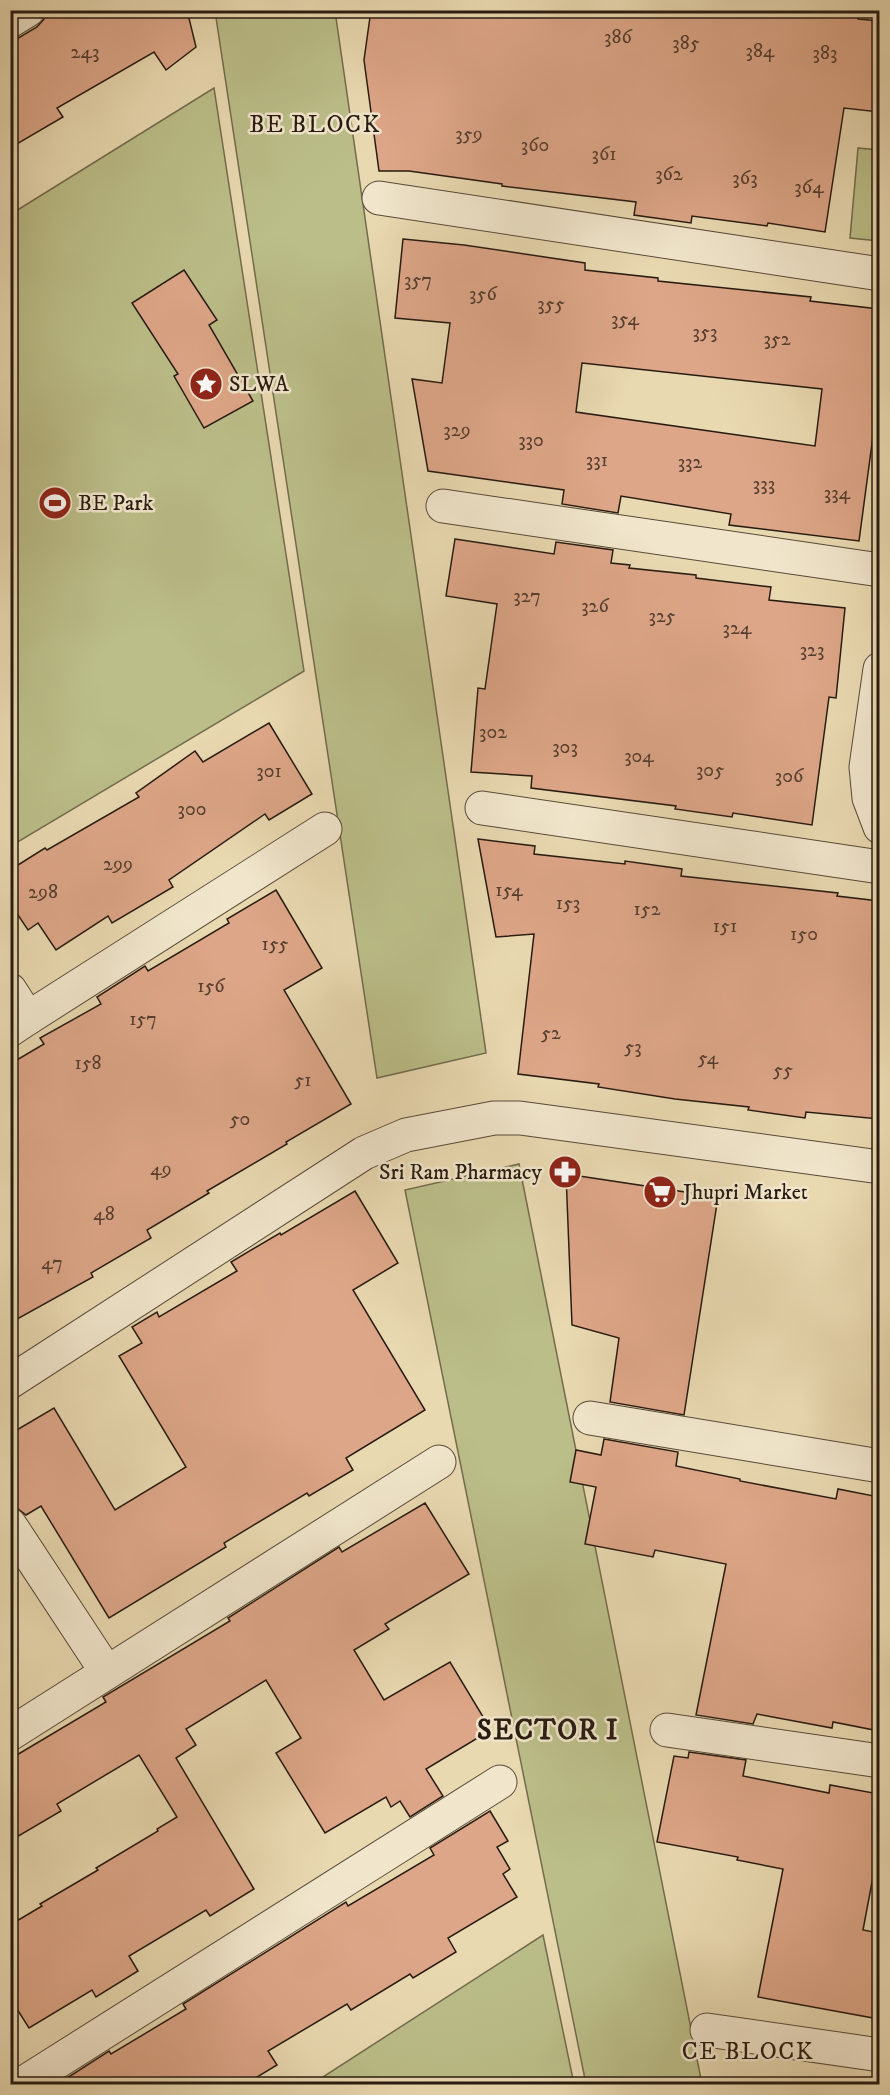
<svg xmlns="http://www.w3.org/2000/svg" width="890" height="2095" viewBox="0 0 890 2095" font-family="'IM FELL DW Pica',serif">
	<rect width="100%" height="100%" fill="#e9d9b1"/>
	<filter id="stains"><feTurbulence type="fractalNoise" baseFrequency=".00333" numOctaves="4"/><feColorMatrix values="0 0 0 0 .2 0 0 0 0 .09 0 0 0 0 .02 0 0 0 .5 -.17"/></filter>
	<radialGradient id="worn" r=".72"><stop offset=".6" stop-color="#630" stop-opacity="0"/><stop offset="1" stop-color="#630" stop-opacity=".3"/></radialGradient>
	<!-- green -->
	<g fill="#bbbe89" stroke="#726c4d" stroke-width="1.5">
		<polygon points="215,11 335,11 486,1053 377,1078"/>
		<polygon points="214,88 304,671 11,846 11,214"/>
		<polygon points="858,148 879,150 879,241 850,238"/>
		<polygon points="519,1164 702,2084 586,2084 405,1190"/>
		<polygon points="543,1935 574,2084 312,2084"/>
	</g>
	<!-- building -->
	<g fill="#dda688" stroke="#281b11" stroke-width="1.5" fill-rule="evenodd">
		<polygon points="47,10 187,10 196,47 166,70 154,52 57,108 63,117 10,148 10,43 37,27 44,19"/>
		<polygon points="371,10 859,10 858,19 879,21 879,112 844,108 825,232 768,223 767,226 692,216 691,223 634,215 636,202 502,186 502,184 409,171 379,171 364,60"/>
		<path d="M403 239 464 245 585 263V270L658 278V281L811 297 810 301 879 309V391L859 541 729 525 731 514 621 496 618 513 562 504 564 490 428 471 412 379 442 383 450 323 395 318ZM582 363 822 389 815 446 576 412Z"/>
		<polygon points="184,270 217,320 209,325 253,401 204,428 174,376 178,374 132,303"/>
		<polygon points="455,539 554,554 556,542 613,550 611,563 630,565 629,568 696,575 696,578 771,587 769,600 845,608 836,698 829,697 812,825 733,813 732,817 675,809 676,806 531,788 532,776 471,772 478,688 485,689 497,604 446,596"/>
		<polygon points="269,723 312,794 269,820 265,814 169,880 173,887 112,923 108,916 56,950 38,923 28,930 10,903 10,870 45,848 47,850 139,797 136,793 195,751 203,762"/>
		<polygon points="478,839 535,846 534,854 625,864 625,861 682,869 681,876 838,893 837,896 879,901 879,1119 806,1112 805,1118 748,1110 749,1107 675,1099 598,1087 599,1084 518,1074 534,934 496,937"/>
		<polygon points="276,890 322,968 284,990 351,1104 286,1142 287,1144 207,1191 209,1193 147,1230 151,1238 91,1273 93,1277 10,1323 10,1064 44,1044 40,1038 101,1004 97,997 145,966 148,971 229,923 227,919"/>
		<polygon points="566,1174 718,1197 684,1415 610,1402 619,1338 572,1325"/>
		<polygon points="355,1191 398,1263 353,1290 425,1410 346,1458 353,1470 309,1496 307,1493 224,1543 226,1547 109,1618 41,1506 26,1515 17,1508 10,1497 10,1434 54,1408 115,1510 186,1467 119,1356 142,1343 132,1327 157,1312 159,1317 237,1271 231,1262 280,1233 281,1235"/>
		<polygon points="604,1439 678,1452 676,1466 740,1479 740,1481 836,1499 838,1489 879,1497 879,1731 833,1722 832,1728 757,1714 753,1724 696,1715 726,1564 655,1550 653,1557 585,1544 596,1487 570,1482 576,1450 601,1455"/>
		<polygon points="425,1503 469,1574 385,1624 389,1629 354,1650 384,1700 450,1662 491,1730 426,1769 443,1796 410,1817 400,1801 391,1807 386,1797 325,1833 276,1753 301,1738 266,1680 186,1729 196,1745 176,1758 254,1889 210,1916 206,1910 129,1956 138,1971 96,1997 92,1990 29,2028 10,1998 10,1925 42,1906 40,1904 98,1870 96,1868 158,1831 157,1829 177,1817 139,1755 57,1804 61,1811 10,1841 10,1759 106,1702 103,1697 230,1621 228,1618 339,1547 342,1552"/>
		<polygon points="689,1752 746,1760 743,1776 829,1793 830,1785 879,1794 879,1845 863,1930 879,1933 879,2019 758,1997 783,1869 737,1860 738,1857 657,1842 674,1756 688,1758"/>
		<polygon points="490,1811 508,1841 497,1847 510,1869 503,1874 517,1897 448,1938 456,1952 413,1978 410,1974 351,2010 347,2004 268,2051 277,2065 244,2085 56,2085 109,2051 111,2054 186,2009 183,2004 346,1902 348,1906 434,1855 430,1848"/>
	</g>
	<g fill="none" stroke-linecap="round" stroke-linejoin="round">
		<defs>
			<g id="minor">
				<polyline points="10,21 28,10"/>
				<polyline points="379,198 880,274"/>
				<polyline points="443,506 880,570"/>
				<polyline points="880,669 866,767 869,798 880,827"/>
				<polyline points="482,808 880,867"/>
				<polyline points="10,990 28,1018 10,1030"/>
				<polyline points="28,1018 325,829"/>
				<polyline points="10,1382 364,1153 406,1135 494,1118 520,1118 880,1167"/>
				<polyline points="590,1418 880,1466"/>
				<polyline points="10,1525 106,1671"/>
				<polyline points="667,1730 880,1761"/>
				<polyline points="10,1734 439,1462"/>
				<polyline points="707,2030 880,2055"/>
				<polyline points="22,2084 500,1782"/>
			</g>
		</defs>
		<!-- minor casing -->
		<use href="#minor" stroke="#584a39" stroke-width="35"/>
		<!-- minor -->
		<use href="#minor" stroke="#f1e6cc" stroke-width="33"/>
	</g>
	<!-- icons -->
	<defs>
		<symbol id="sight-disc" viewBox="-11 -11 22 22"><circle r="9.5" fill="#8f2418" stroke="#f1e6cc"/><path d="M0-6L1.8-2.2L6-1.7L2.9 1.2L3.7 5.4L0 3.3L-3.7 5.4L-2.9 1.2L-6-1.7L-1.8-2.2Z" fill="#fff"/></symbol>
		<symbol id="stadium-disc" viewBox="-11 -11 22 22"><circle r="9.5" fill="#8f2418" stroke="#f1e6cc"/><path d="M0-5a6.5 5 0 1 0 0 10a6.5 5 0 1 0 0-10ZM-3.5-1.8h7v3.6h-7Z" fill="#fff"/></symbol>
		<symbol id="pharmacy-disc" viewBox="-11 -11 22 22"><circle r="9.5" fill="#8f2418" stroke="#f1e6cc"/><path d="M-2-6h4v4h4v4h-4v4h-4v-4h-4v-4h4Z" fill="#fff"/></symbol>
		<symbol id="supermarket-disc" viewBox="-11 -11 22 22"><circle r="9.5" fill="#8f2418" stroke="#f1e6cc"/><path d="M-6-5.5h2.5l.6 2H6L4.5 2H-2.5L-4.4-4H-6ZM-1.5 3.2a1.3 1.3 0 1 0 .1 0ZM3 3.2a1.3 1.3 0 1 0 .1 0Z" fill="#fff"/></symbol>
	</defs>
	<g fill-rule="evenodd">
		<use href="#sight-disc" x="187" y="365" width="38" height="38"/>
		<use href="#stadium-disc" x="36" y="484" width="38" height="38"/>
		<use href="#pharmacy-disc" x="546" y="1153" width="38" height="38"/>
		<use href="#supermarket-disc" x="641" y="1173" width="38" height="38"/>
	</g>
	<g text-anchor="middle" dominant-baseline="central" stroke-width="5" stroke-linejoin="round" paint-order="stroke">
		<!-- number labels -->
		<g font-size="20" fill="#553e2f">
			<text x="618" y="37">386</text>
			<text x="686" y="43">385</text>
			<text x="760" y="51">384</text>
			<text x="85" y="52">243</text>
			<text x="825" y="53">383</text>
			<text x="469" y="134">359</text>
			<text x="535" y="145">360</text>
			<text x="604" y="154">361</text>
			<text x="669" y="174">362</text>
			<text x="745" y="178">363</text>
			<text x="809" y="187">364</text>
			<text x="418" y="280">357</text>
			<text x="483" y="294">356</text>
			<text x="551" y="304">355</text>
			<text x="625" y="319">354</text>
			<text x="705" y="332">353</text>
			<text x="777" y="339">352</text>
			<text x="457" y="430">329</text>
			<text x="531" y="440">330</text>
			<text x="597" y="460">331</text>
			<text x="690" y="462">332</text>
			<text x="764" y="484">333</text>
			<text x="837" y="493">334</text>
			<text x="527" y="596">327</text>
			<text x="595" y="606">326</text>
			<text x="662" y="616">325</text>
			<text x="737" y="628">324</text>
			<text x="812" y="650">323</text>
			<text x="493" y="732">302</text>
			<text x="565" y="747">303</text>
			<text x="639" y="756">304</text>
			<text x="710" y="770">305</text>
			<text x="269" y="771">301</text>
			<text x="789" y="776">306</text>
			<text x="192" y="809">300</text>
			<text x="118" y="864">299</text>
			<text x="509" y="890">154</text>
			<text x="43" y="892">298</text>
			<text x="568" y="903">153</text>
			<text x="647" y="909">152</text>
			<text x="725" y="926">151</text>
			<text x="804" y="934">150</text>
			<text x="275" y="944">155</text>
			<text x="211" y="986">156</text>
			<text x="143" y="1019">157</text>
			<text x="551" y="1033">52</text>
			<text x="633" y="1047">53</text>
			<text x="708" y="1058">54</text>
			<text x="88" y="1063">158</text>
			<text x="783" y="1070">55</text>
			<text x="303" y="1080">51</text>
			<text x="240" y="1119">50</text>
			<text x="161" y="1169">49</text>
			<text x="104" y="1214">48</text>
			<text x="52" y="1263">47</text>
		</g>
		<!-- poi labels -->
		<g font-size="22" fill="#281b11" stroke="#f1e6cc" text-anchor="start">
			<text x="229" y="384">SLWA</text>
			<text x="78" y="503">BE Park</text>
			<text x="542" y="1172" text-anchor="end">Sri Ram Pharmacy</text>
			<text x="683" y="1192">Jhupri Market</text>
		</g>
		<!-- neighbourhood labels -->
		<g font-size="24" letter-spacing="1.5" fill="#281b11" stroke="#f1e6cc">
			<text x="315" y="125">BE BLOCK</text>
			<text x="748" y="2052">CE BLOCK</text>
		</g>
		<!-- district labels -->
		<g font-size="28" font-weight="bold" letter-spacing="1.5" fill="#281b11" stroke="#f1e6cc">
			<text x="548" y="1730">SECTOR I</text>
		</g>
	</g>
	<!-- margin -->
	<rect width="890" height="2095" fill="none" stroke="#e9d9b1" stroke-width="36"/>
	<rect x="12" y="12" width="866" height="2071" fill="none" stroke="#281b11" stroke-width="3"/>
	<rect x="18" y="18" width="854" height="2059" fill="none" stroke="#281b11" stroke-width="1.5"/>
	<rect width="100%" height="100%" filter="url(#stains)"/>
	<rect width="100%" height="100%" fill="url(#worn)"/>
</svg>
